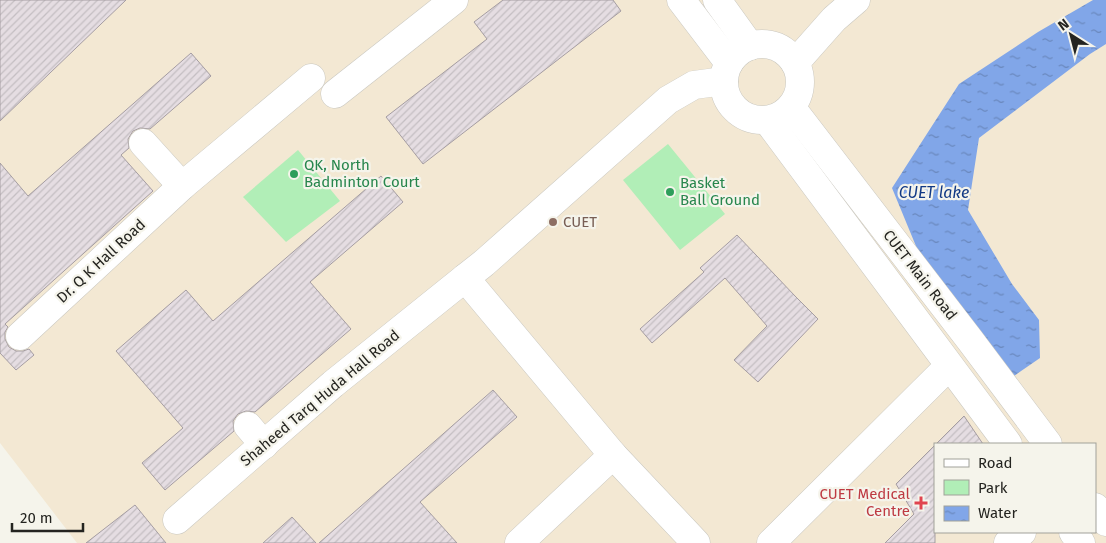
<svg xmlns="http://www.w3.org/2000/svg" width="1106" height="543" viewBox="0 0 1106 543" font-family="'Fira Sans',sans-serif">
	<defs>
		<pattern id="water-ripples" width="26" height="14" patternUnits="userSpaceOnUse" patternTransform="scale(1.25)"><rect width="26" height="14" fill="#81a6e8"/><path d="M2 4q2-2 4 0t4 0M15 11q2-2 4 0t4 0" fill="none" stroke="#6987bc"/></pattern>
		<pattern id="building-hatch" width="6" height="6" patternUnits="userSpaceOnUse" patternTransform="scale(1.25)"><rect width="6" height="6" fill="#e5dde2"/><path d="M-1 1l2-2M0 6l6-6M5 7l2-2" fill="none" stroke="#c4bec2"/></pattern>
	</defs>
	<rect width="100%" height="100%" fill="#f5f4eb"/>
	<!-- education -->
	<path fill="#f3e8d3" fill-rule="evenodd" d="M0 0H1106V543H77L0 443ZM935 444H1095V532H935Z"/>
	<!-- green -->
	<g fill="#b1eeb7">
		<polygon points="668,144 725,214 680,250 623,180"/>
		<polygon points="298,150 340,201 286,242 243,197"/>
	</g>
	<!-- water -->
	<polygon fill="url(#water-ripples)" points="1093,0 1106,0 1106,44 1090,54 979,138 968,210 1012,284 1039,320 1040,358 1014,376 918,251 892,188 959,84 1038,32"/>
	<!-- building -->
	<g fill="url(#building-hatch)" stroke="#a59da2">
		<polygon points="0,0 126,0 0,121"/>
		<polygon points="503,0 613,0 621,11 423,164 386,117 487,39 474,22"/>
		<polygon points="191,53 211,76 150,129 140,128 133,131 128,139 129,148 121,155 153,191 5,324 8,327 5,332 5,339 9,347 16,351 23,351 29,349 34,355 16,370 0,353 0,163 28,196"/>
		<polygon points="381,176 403,202 310,282 351,329 255,412 246,411 238,414 233,421 234,431 165,490 142,463 183,428 116,351 186,290 213,321"/>
		<polygon points="737,235 795,296 818,319 758,382 734,360 767,326 725,278 652,343 640,329 704,272 700,268"/>
		<polygon points="493,390 517,417 420,502 457,543 319,543"/>
		<polygon points="964,416 983,444 936,444"/>
		<polygon points="935,445 935,543 885,543 914,514 896,484"/>
		<polygon points="135,505 166,543 86,543"/>
		<polygon points="292,517 316,543 263,543"/>
	</g>
	<g fill="none" stroke-linecap="round" stroke-linejoin="round">
		<defs>
			<g id="minor">
				<polyline points="681,0 729,63"/>
				<polyline points="717,0 750,46"/>
				<circle cx="762" cy="82" r="38"/>
				<polyline points="795,63 834,19 856,0"/>
				<polyline points="335,94 454,0"/>
				<polyline points="791,107 970,340 1048,444"/>
				<polyline points="767,120 1008,444"/>
				<polyline points="143,143 182,186"/>
				<polyline points="20,336 182,186 311,78"/>
				<polyline points="248,426 264,445"/>
				<polyline points="1095,507 1106,522"/>
				<polyline points="177,520 333,384 465,278"/>
				<polyline points="1073,532 1081,543"/>
				<polyline points="519,543 613,455"/>
				<polyline points="696,543 613,455 465,278 484,263 668,100 694,85 724,81"/>
				<polyline points="771,543 949,366"/>
				<polyline points="1008,543 1022,532"/>
			</g>
		</defs>
		<!-- minor casing -->
		<use href="#minor" stroke="#cac8c0" stroke-width="29"/>
		<!-- minor -->
		<use href="#minor" stroke="#fff" stroke-width="28"/>
	</g>
	<!-- markers -->
	<g fill="#2e9e5b" stroke="#f5f4eb" stroke-width="2">
		<circle cx="294" cy="174" r="5"/>
		<circle cx="670" cy="192" r="5"/>
	</g>
	<circle fill="#8d6e63" stroke="#f5f4eb" stroke-width="2" cx="553" cy="222" r="5"/>
	<path fill="#e0444e" stroke="#f5f4eb" stroke-width="2" d="M918.5 495.5h5v5h5v5h-5v5h-5v-5h-5v-5h5z"/>
	<g text-anchor="middle" dominant-baseline="central" stroke-width="4.5" stroke-linejoin="round" paint-order="stroke">
		<!-- leisure labels -->
		<g font-size="15" fill="#27864d" stroke="#f5f4eb" text-anchor="start">
			<text x="304" y="165">QK, North<tspan x="304" dy="17">Badminton Court</tspan></text>
			<text x="680" y="183">Basket<tspan x="680" dy="17">Ball Ground</tspan></text>
		</g>
		<!-- education labels -->
		<g font-size="15" fill="#785e54" stroke="#f5f4eb" text-anchor="start">
			<text x="563" y="222">CUET</text>
		</g>
		<!-- street labels -->
		<g font-size="15" fill="#242420" stroke="#f5f4eb">
			<text transform="translate(101 261) rotate(-43)">Dr. Q K Hall Road</text>
			<text transform="translate(920 275) rotate(52)">CUET Main Road</text>
			<text transform="translate(320 398) rotate(-40)">Shaheed Tarq Huda Hall Road</text>
		</g>
		<!-- health labels -->
		<g font-size="15" fill="#be3a42" stroke="#f5f4eb" text-anchor="end">
			<text x="910" y="494">CUET Medical<tspan x="910" dy="17">Centre</tspan></text>
		</g>
		<!-- water labels -->
		<g font-size="16" font-style="italic" fill="#113985" stroke="#f5f4eb">
			<text x="934" y="192">CUET lake</text>
		</g>
	</g>
	<!-- legend -->
	<rect x="934" y="443" width="162" height="90" fill="#f5f4eb" stroke="#a1a19a"/>
	<rect x="944" y="459" width="25" height="8" fill="#ffffff" stroke="#a1a19a"/>
	<text x="978" y="468" font-size="15" fill="#242420">Road</text>
	<rect x="944" y="480" width="25" height="15" fill="#b1eeb7" stroke="#a1a19a"/>
	<text x="978" y="493" font-size="15" fill="#242420">Park</text>
	<rect x="944" y="506" width="25" height="15" fill="url(#water-ripples)" stroke="#a1a19a"/>
	<text x="978" y="518" font-size="15" fill="#242420">Water</text>
	<!-- north arrow -->
	<g transform="translate(1071 35) rotate(324)" stroke="#f5f4eb" stroke-width="4" paint-order="stroke">
	<path d="M0-4L9 19L0 12L-9 19Z" fill="#242420"/>
	<text y="-8" font-size="14" font-weight="bold" text-anchor="middle" fill="#242420">N</text>
	</g>
	<!-- scale -->
	<path d="M12 523v8h71v-8" fill="none" stroke="#242420" stroke-width="2.5"/>
	<text x="20" y="523" font-size="15" fill="#242420" stroke="#f5f4eb" stroke-width="4" paint-order="stroke">20 m</text>
</svg>
